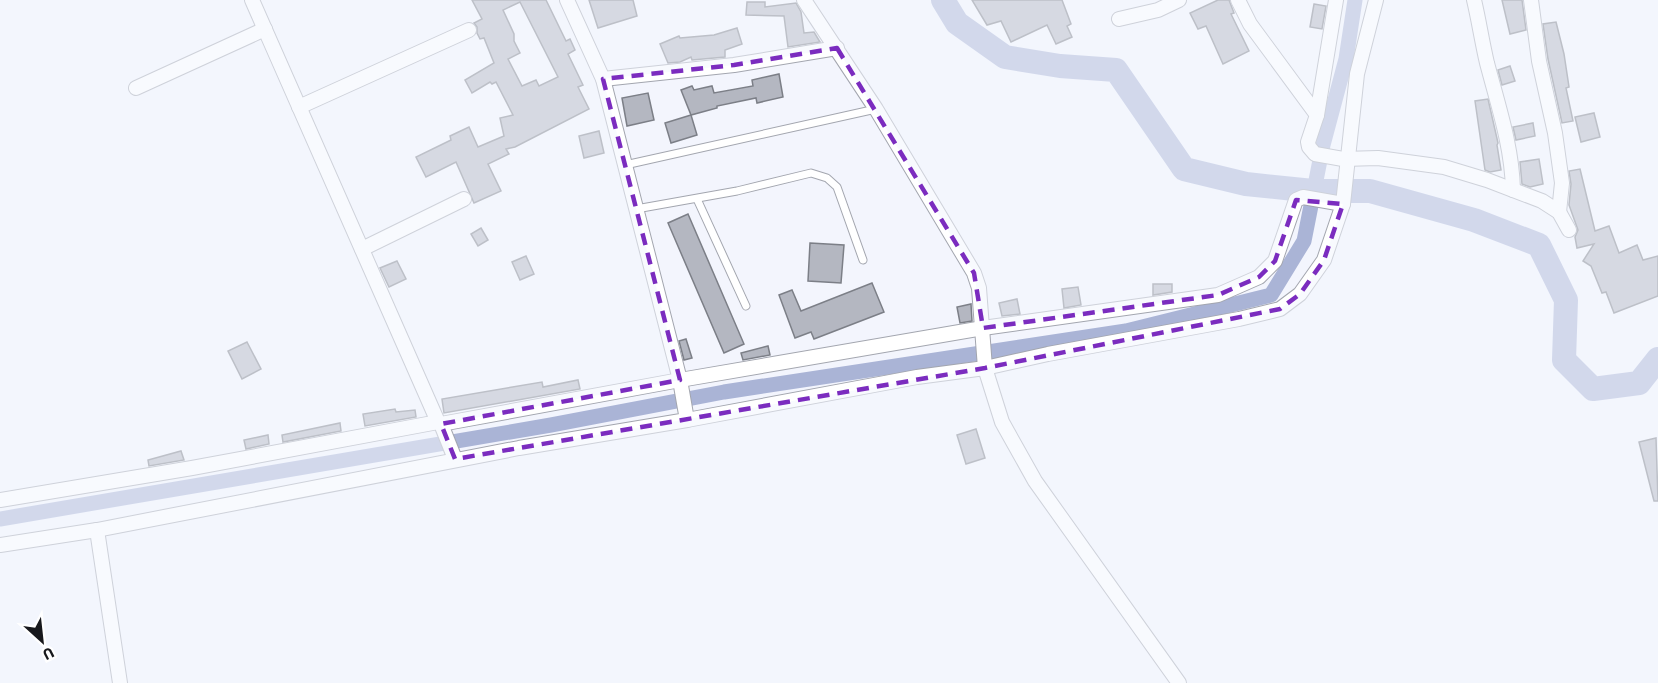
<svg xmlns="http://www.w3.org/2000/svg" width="1658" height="683" viewBox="0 0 1658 683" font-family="'Source Sans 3',sans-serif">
	<rect width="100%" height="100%" fill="#f3f5fd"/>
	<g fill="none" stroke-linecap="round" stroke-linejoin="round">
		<!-- canal -->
		<polyline stroke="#aab4d6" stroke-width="15" points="0,519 551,425 724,392 1126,331 1271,295 1304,241 1323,145 1346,59 1355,0"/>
		<!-- river -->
		<polyline stroke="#aab4d6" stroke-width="24" points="943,0 957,23 1005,57 1060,66 1116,70 1184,169 1246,184 1313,191 1370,191 1474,220 1539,245 1566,300 1564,360 1593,389 1639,383 1658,359"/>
	</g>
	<!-- building -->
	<g fill="#b4b7c1" stroke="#7c7f87" stroke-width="1.5" fill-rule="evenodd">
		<path d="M472 0H546L566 41 570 39 575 50 568 54 583 85 578 87 589 109 515 147 506 149 509 154 488 164 501 191 474 203 456 162 426 177 416 157 451 140 450 136 469 127 478 147 504 136 500 118 513 115 496 82 492 84 490 82 472 93 465 80 494 63 484 38 480 39 477 33V27L474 23 482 19ZM520 2 558 77 539 86 536 80 522 86 508 59 520 53 514 41V34L503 10Z"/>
		<polygon points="589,0 633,0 637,16 598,28"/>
		<polygon points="972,0 1062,0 1071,24 1067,26 1072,37 1056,44 1047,25 1011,42 1001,21 987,25"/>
		<polygon points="1218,0 1229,0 1234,13 1231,14 1249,51 1223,64 1206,26 1198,29 1190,13"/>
		<polygon points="1502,0 1522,0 1526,30 1510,34"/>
		<polygon points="747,2 765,2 765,7 796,3 801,12 804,33 814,32 820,42 788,47 784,16 746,15"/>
		<polygon points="1314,4 1326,6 1322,29 1310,27"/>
		<polygon points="1556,22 1564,54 1569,87 1566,88 1573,121 1562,123 1548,59 1543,24"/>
		<polygon points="737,28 742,44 725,50 725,57 692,60 691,57 680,62 668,63 660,44 679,36 680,38 714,35"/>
		<polygon points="1510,66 1515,81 1502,85 1498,70"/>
		<polygon points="779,74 783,97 757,103 756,98 717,106 717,108 691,115 681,90 692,86 694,90 712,86 714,93 753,86 752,80"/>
		<polygon points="648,93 654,120 627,126 622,98"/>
		<polygon points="1488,99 1498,143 1497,145 1501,170 1490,172 1485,170 1475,101"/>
		<polygon points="1594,113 1600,137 1581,142 1575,117"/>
		<polygon points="691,115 697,135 671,143 665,123"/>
		<polygon points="1533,123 1535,136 1516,140 1513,127"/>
		<polygon points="599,131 604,153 584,158 579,136"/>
		<polygon points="1539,159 1543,184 1530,187 1522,184 1520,162"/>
		<polygon points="1580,169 1595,231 1609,226 1619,253 1637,245 1643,260 1658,256 1658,296 1614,313 1606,292 1602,293 1591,266 1583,261 1594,244 1577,248 1575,237 1578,230 1569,205 1571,184 1569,171"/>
		<polygon points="688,214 744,344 724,353 668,223"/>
		<polygon points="481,228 488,240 478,246 471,234"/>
		<polygon points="810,243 844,245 841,283 808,281"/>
		<polygon points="526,256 534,274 520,280 512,262"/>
		<polygon points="397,261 406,279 389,287 380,268"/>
		<polygon points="872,283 884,312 814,339 811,332 795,338 779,295 792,290 801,311"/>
		<polygon points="1153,284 1172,284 1172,292 1153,295"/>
		<polygon points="1078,287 1081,305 1064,308 1062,289"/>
		<polygon points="1017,299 1020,314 1002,316 999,303"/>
		<polygon points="971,304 972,321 960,323 957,307"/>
		<polygon points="686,339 692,358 684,360 679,341"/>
		<polygon points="247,342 261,369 242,379 228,351"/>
		<polygon points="768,346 770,355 743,360 741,353"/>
		<polygon points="578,380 580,389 444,413 442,399 542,382 543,387"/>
		<polygon points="395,409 396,412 415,410 416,417 365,426 363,414"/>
		<polygon points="340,423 341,431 283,442 282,435"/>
		<polygon points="976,429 985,458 966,464 957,435"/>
		<polygon points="268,435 269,444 246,449 244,440"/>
		<polygon points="1656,438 1658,501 1654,501 1639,442"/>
		<polygon points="181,451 184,460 149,466 148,460"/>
	</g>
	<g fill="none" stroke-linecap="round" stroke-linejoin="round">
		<defs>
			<g id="lane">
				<polyline points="625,165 876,109"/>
				<polyline points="697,199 746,306"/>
				<polyline points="636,209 737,191 811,173 827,178 837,187 863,260"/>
			</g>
			<g id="street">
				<polyline points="252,0 438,422 441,424 680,380 983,328 1218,295 1259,277 1275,261 1296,200 1303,197 1343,204"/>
				<polyline points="804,0 876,109 974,273 979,288 985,368 1002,422 1035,481 1179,683"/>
				<polyline points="1238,0 1250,24 1317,115 1308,142 1309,147 1315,154 1343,159 1378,158 1444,167 1487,180 1542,201 1559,212 1569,230"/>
				<path d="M1474 0C1479 21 1482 42 1487 63 1498 105 1512 146 1513 190"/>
				<polyline points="1531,0 1539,61 1555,133 1562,183 1559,212"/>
				<polyline points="1119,19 1158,10 1179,0"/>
				<polyline points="603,79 734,65 837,48"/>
				<polyline points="136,88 265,29"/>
				<polyline points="299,107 469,30"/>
				<polyline points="1317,115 1336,0"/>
				<polyline points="362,249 464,199"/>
				<polyline points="687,420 917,377 985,368 1048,354 1239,319 1280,309 1300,294 1324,260 1343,204 1357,74 1376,0"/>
				<polyline points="441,424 455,459"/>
				<polyline points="0,500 192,468 438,422"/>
				<polyline points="97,530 120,683"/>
				<polyline points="0,545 97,530 519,448 687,420 680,380 603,79 567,0"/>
			</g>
		</defs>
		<!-- lane casing -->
		<use href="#lane" stroke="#a3a6af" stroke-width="9"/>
		<!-- street casing -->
		<use href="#street" stroke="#a3a6af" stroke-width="16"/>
		<!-- lane -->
		<use href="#lane" stroke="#fff" stroke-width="7"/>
		<!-- street -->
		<use href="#street" stroke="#fff" stroke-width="14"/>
	</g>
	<!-- marked area -->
	<path d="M0 0H1658V683H0ZM837 48 974 273 983 328 1218 295 1259 277 1275 261 1296 200 1343 204 1324 260 1300 294 1280 309 985 368 455 459 441 424 680 380 603 79 734 65Z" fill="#f3f5fd" fill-opacity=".55" fill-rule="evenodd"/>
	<path fill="none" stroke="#7b2cbf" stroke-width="4.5" stroke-dasharray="12 8" stroke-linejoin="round" d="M837 48 974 273 983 328 1218 295 1259 277 1275 261 1296 200 1343 204 1324 260 1300 294 1280 309 985 368 455 459 441 424 680 380 603 79 734 65Z"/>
	<!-- north arrow -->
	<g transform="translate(42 641) rotate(153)" stroke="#ffffff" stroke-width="4.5" paint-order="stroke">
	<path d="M0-4.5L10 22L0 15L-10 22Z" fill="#17181c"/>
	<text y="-9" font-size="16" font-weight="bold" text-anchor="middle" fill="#17181c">U</text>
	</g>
</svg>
